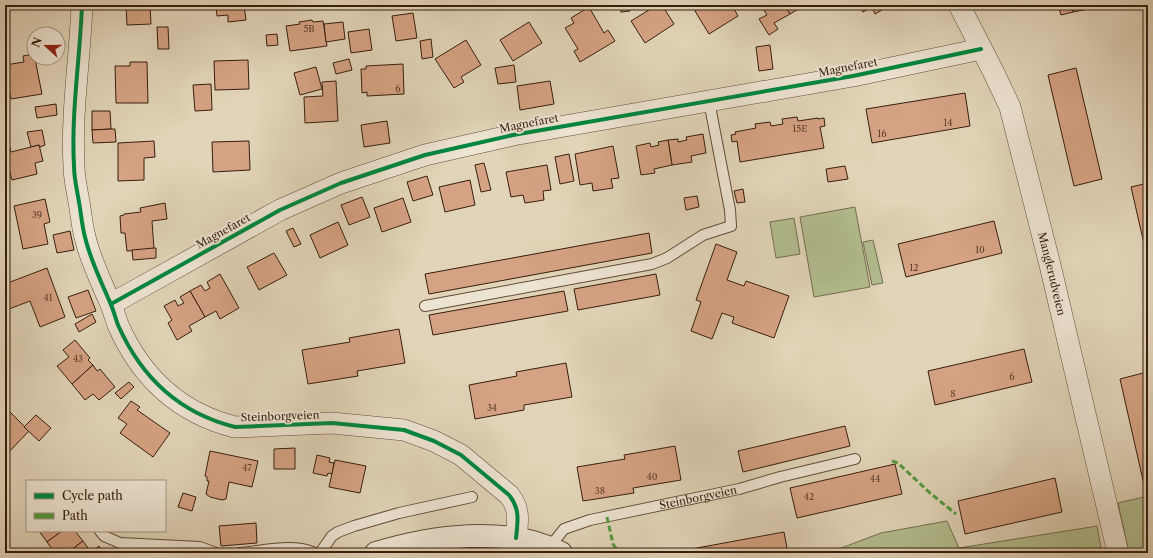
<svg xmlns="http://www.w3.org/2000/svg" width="1153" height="558" viewBox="0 0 1153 558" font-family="'Libre Caslon Text',serif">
	<rect width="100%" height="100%" fill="#e1d4b8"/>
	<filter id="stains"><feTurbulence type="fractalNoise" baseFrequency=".005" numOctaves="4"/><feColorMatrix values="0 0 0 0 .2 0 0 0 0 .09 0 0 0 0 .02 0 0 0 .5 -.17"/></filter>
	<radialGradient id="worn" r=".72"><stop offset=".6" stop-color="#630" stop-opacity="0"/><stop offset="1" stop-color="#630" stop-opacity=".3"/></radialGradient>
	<!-- green -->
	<g fill="#b2bd8f" stroke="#746e4e">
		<polygon points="855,207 870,287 814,297 800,217"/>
		<polygon points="794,218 800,254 776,258 770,222"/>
		<polygon points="873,240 883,283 872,285 863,242"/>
		<polygon points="1148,496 1148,553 1129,553 1118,503"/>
		<polygon points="947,521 959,548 1097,526 1102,553 828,553 881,533"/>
	</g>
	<!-- building -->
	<g fill="#d5a283" stroke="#371e0e">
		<polygon points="126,5 156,5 150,6 151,24 127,25"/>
		<polygon points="201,5 244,5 246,20 228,22 228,15 217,16 216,7 201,8"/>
		<polygon points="620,5 630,5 630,11 621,12"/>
		<polygon points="657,5 662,5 674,24 645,43 631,21"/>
		<polygon points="705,5 732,5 738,16 709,34 695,11"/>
		<polygon points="761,5 785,5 790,14 774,23 778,29 769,35 759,19 767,15"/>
		<polygon points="785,5 805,5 790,14"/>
		<polygon points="858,5 890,5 875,14 872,7 863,12"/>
		<polygon points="1058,5 1071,5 1073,12 1061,15"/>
		<polygon points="1071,5 1087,5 1088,9 1073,12"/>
		<polygon points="1087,5 1102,5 1088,9"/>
		<polygon points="589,7 604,33 608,30 615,41 580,62 574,51 578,49 565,28 574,23 571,18"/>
		<polygon points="413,13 417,38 396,41 392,16"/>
		<polygon points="312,20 313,22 323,21 327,46 290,51 286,26 300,24 299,22"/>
		<polygon points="343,22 345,39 326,42 324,24"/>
		<polygon points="529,22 542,43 513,61 500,40"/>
		<polygon points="157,27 168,27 169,49 158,49"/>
		<polygon points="369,29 372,50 351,53 348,32"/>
		<polygon points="277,34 278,45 267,46 266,35"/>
		<polygon points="431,39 433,57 422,59 420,41"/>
		<polygon points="466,40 481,65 461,77 464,82 454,88 435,59"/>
		<polygon points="770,45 773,69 759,71 756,47"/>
		<polygon points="34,54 42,94 11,99 7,79 5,79 5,65 24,62 23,56"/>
		<polygon points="349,59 352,70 336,74 333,63"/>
		<polygon points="248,60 249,89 215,90 214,61"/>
		<polygon points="130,62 147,62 148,103 116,103 115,66 130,66"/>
		<polygon points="403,64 404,94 367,96 367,92 362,93 361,69 366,69 366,66"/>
		<polygon points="514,65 516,82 498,84 495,68"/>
		<polygon points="316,67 322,89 300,95 294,73"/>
		<polygon points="1076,68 1102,179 1074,186 1048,75"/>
		<polygon points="336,81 338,121 305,123 304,97 323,96 322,82"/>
		<polygon points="550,81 554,104 520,110 517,86"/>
		<polygon points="211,84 212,110 195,111 193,85"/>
		<polygon points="965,93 970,126 872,143 866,109"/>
		<polygon points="56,104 57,115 37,118 35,107"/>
		<polygon points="92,111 110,111 111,129 92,130"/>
		<polygon points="797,117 798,121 818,118 818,119 824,118 825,126 820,127 824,148 740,162 737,141 732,142 731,135 736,134 735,132 756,128 755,124 770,122 771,126 783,124 782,119"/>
		<polygon points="387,121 390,143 364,147 361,125"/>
		<polygon points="111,129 115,129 116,142 93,143 92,130"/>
		<polygon points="42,130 45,145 40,147 39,145 31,147 27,132"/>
		<polygon points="703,134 706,153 691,156 692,162 672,165 668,140 678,139 678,142 687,140 686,137"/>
		<polygon points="668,140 672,165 654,169 655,173 641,175 636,146 650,143 651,147 659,145 658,142"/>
		<polygon points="154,141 155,157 144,158 144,180 118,181 118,143"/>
		<polygon points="249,141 250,170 213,172 212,142"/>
		<polygon points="9,144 11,152 39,145 43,161 35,163 37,174 12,180 9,169 5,170 5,145"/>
		<polygon points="613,146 619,178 611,179 613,188 593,191 592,183 580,185 575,154"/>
		<polygon points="569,154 574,181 560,184 555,157"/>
		<polygon points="484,163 491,190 481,192 475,165"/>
		<polygon points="547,165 551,190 543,191 544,200 525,203 523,195 511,197 506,172"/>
		<polygon points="845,166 848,179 828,182 826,169"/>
		<polygon points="427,176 433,195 413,201 407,182"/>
		<polygon points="470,180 475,205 445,212 439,187"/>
		<polygon points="1148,183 1148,261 1131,187"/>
		<polygon points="743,189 745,202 737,203 734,191"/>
		<polygon points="697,196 699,207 686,210 684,198"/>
		<polygon points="362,197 370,217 349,225 341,205"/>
		<polygon points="403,198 411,222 382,232 374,208"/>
		<polygon points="45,199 50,222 44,224 48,244 23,249 14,206"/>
		<polygon points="165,203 167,219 152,221 154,249 127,251 125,233 121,233 120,216 124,215 124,214 141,212 140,208"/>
		<polygon points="994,221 1002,253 906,277 898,244"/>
		<polygon points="338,222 348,245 320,258 310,235"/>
		<polygon points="293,228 301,244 294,247 286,231"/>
		<polygon points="70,231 74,250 57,253 53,235"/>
		<polygon points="649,233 652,253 429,294 425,274"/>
		<polygon points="716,244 737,252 727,280 744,286 746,281 789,296 774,338 732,323 734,317 722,313 712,339 691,331 701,302 696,300"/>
		<polygon points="154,248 156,248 156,258 133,260 132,250"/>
		<polygon points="274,253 287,275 259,290 247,267"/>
		<polygon points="47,268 65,317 40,327 30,301 9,309 5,298 5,284"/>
		<polygon points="220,274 239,308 220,319 216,311 205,317 190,291 201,285 205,291 210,288 207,282"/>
		<polygon points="656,274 660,295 578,310 574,289"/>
		<polygon points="88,290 96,311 76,318 68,297"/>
		<polygon points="190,291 205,317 189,326 192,331 177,340 168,323 172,320 164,306 175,300 178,306 184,303 180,297"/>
		<polygon points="564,291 568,311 433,335 429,315"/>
		<polygon points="92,314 96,322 79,332 75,324"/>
		<polygon points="399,329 405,363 357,371 358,376 308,384 302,350 350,342 349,338"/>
		<polygon points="75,340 90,358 88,360 93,365 72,384 57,366 69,357 63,350"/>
		<polygon points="1024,349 1032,382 935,405 928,371"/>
		<polygon points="566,363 572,397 524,405 524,410 475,419 469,385 517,376 516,372"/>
		<polygon points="93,365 97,371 100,369 115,387 99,400 93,394 85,400 72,384"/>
		<polygon points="1147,372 1148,489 1145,489 1120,379"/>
		<polygon points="129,382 134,387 121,399 115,393"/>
		<polygon points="131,401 140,407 137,410 170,433 153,457 120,433 127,424 118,418"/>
		<polygon points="5,407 29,431 5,456"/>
		<polygon points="36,415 51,428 39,441 24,427"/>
		<polygon points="845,426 850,446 743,472 738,451"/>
		<polygon points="675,446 681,480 633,488 634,493 583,501 577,467 625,459 624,455"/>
		<polygon points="295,448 295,469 274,469 274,449"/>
		<polygon points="210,451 258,461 252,487 229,482 226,499 222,500 210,497 206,494 209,481 207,481 207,477 205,476"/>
		<polygon points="317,455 330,458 329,462 334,463 332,474 328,473 327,476 313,473"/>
		<polygon points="335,460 366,466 360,493 329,487"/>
		<polygon points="895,464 902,494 797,518 790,488"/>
		<polygon points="1055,478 1062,512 965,534 958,501"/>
		<polygon points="183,493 196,497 192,511 178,507"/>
		<polygon points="256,523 257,543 221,546 219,526"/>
		<polygon points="39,531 62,531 47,542"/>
		<polygon points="62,531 75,531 83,541 67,553 55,553 47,542"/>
		<polygon points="784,532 788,553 687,553 686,550"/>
		<polygon points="83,541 91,552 99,546 102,551 99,553 67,553"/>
	</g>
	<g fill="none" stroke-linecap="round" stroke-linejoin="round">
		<defs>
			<g id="service">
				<polyline points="425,306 652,264 667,258 703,235 731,226 730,210 709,101"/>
				<polyline points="100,531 104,536 120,543 200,547 216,553"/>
				<path id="s1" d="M551 548 556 539 564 529 590 520 739 489 780 477 855 459"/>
				<path d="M240 553C265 551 292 543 315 553"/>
				<polyline points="320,553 332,536 338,532 354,526 399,513 472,497"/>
			</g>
			<g id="minor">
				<path d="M82 5C80 59 71 112 74 166 74 178 77 190 79 202 81 213 82 226 85 237 90 259 100 279 109 300 113 308 115 317 118 325 141 377 179 413 235 427L332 423 404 430 434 441 461 455 509 495C520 508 518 521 516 538"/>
				<path id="s2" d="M959 5 993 71 1010 107 1050 265 1118 553"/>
				<polyline points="111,304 280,210 341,183 425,155 513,135 853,76 981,49"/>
			</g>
			<path id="tertiary" d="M376 553C432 536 507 525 561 553"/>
		</defs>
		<!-- service casing -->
		<use href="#service" stroke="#624c38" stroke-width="12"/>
		<!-- minor casing -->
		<use href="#minor" stroke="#624c38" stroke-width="22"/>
		<!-- tertiary casing -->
		<use href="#tertiary" stroke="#624c38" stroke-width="24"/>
		<!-- service -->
		<use href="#service" stroke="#ece3d1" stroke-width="10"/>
		<!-- minor -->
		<use href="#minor" stroke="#ece3d1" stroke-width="21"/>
		<!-- tertiary -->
		<use href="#tertiary" stroke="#ece3d1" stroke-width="22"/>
		<!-- quiet -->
		<g stroke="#519a3c" stroke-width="3" stroke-dasharray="6 3" stroke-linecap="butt">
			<polyline points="892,461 898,463 930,493 956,514"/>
			<polyline points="607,517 613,544 619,553"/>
		</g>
		<defs>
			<g id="cycleway">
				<path d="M82 5C80 59 71 112 74 166 74 178 77 190 79 202 81 213 82 226 85 237 90 259 100 279 109 300 113 308 115 317 118 325 141 377 179 413 235 427L332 423 404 430 434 441 461 455 509 495C520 508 518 521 516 538"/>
				<polyline points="111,304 280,210 341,183 425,155 513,135 853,76 981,49"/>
			</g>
		</defs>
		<!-- cycleway casing -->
		<use href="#cycleway" stroke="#ece3d1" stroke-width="6"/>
		<!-- cycleway -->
		<use href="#cycleway" stroke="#00873e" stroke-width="4"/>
	</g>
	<g text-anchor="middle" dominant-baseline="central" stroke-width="4" stroke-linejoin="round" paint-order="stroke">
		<!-- number labels -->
		<g font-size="9" fill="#5e3f2b">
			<text x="309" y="28">5B</text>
			<text x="398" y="88">6</text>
			<text x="948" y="122">14</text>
			<text x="800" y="128">15E</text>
			<text x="882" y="133">16</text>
			<text x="37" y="214">39</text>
			<text x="980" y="249">10</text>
			<text x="914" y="267">12</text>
			<text x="48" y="297">41</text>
			<text x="78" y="358">43</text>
			<text x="1012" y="376">6</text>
			<text x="953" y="393">8</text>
			<text x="492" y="407">34</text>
			<text x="247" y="467">47</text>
			<text x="652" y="476">40</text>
			<text x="875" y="478">44</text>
			<text x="600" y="490">38</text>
			<text x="809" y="496">42</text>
		</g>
		<!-- street labels -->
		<g font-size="11" fill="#371e0e" stroke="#ece3d1">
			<text transform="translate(848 67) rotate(-11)">Magnefaret</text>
			<text transform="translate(529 123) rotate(-11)">Magnefaret</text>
			<text transform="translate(223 231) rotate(-29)">Magnefaret</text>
			<text stroke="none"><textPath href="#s2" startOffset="286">Manglerudveien</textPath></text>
			<text transform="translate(280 416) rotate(-2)">Steinborgveien</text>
			<text stroke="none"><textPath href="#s1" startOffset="161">Steinborgveien</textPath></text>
		</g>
	</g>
	<!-- margin -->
	<rect width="1153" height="558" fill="none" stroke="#e1d4b8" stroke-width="20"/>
	<rect x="6" y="6" width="1141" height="546" fill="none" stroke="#371e0e" stroke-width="2"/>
	<rect x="10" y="10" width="1133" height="538" fill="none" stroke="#371e0e"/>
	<!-- legend -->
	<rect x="26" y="480" width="140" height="52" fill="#ece3d1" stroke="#a49483"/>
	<rect x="34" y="493" width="20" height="6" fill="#00873e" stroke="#a49483"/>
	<text x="62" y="500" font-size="12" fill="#371e0e">Cycle path</text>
	<rect x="34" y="513" width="20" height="6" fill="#519a3c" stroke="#a49483"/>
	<text x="62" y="520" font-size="12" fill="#371e0e">Path</text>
	<!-- north arrow -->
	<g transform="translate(46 46) rotate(291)"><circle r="19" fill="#ece3d1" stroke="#a49483"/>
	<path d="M0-3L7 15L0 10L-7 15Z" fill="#8f2418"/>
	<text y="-6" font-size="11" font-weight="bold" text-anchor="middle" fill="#371e0e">N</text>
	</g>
	<rect width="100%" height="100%" filter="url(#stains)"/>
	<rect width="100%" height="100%" fill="url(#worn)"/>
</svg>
